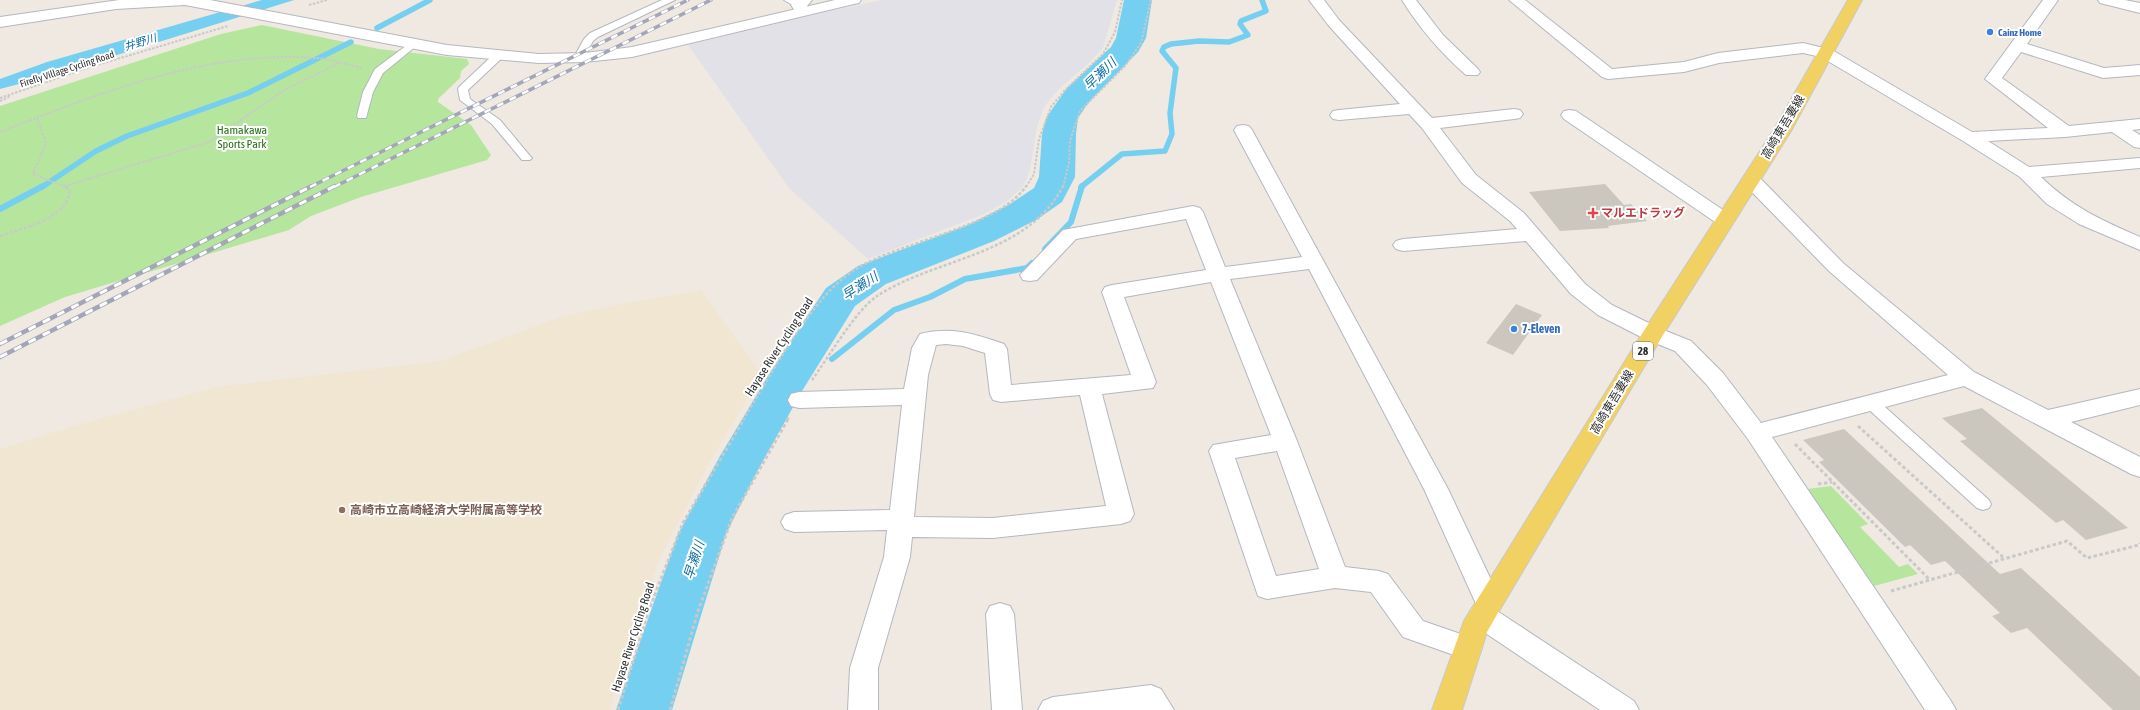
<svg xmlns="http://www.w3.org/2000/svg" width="2140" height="710" viewBox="0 0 2140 710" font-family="'Asap Condensed','Noto Sans JP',sans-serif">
	<rect width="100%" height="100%" fill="#efe9e1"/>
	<!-- industrial -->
	<polygon fill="#e3e1e8" points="882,0 1117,0 1103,48 1089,63 1058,90 1044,107 1037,127 1030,170 1023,187 1006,202 984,214 868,259 789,188 688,45 774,23"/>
	<!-- education -->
	<polygon fill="#f0e6d1" points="701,290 762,375 710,461 660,558 627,644 610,710 0,710 0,449 71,427 216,387 441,361 558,318 590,310"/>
	<!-- green -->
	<g fill="#b6e59e">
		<polygon points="262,25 379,49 467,59 469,64 461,71 460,78 438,99 438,102 471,125 491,155 487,160 361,197 311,216 289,230 65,297 0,326 0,106 221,34"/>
		<polygon points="1831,486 1868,524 1860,527 1899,567 1908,564 1918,574 1874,586 1807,489"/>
	</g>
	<!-- water -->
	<polygon fill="#75cff0" points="262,0 294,0 56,74 0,89 0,79 47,62"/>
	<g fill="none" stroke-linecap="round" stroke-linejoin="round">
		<!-- stream-far1 -->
		<g stroke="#75cff0" stroke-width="5.5">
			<polyline points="377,28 430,0"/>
			<polyline points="42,187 96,151 127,136 248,93 351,42"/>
			<polyline points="1081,187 1122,154 1165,151 1172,134 1170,113 1176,68 1162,51 1164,47 1171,44 1199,41 1229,42 1248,35 1240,24 1241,21 1266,11 1262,0"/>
		</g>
		<!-- stream -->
		<g stroke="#75cff0" stroke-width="6">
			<polyline points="0,209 43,186"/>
			<polyline points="1045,249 1071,222 1082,186"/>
			<polyline points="832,359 894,310 930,297 965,279 1027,268 1032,263"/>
			<polyline points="796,367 811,368"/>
		</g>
		<!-- river -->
		<polygon fill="#75cff0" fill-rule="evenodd" points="1124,0 1152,0 1146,38 1138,52 1089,102 1078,118 1076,134 1075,177 1062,202 1036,220 994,241 886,284 855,306 802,391 758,470 726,534 672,710 616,710 678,534 720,456 768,376 826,288 858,266 968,225 1010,204 1034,188 1039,177 1042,134 1046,118 1067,88 1111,47 1116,38"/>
	</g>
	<!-- building -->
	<g fill="#cbc7bf">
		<polygon points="1605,184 1624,205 1631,204 1647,221 1608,226 1609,228 1560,231 1529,192"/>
		<polygon points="1516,304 1542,315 1513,355 1486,343"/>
		<polygon points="1982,408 2128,528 2086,540 2063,520 2056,523 1960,441 1967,439 1942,418"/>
		<polygon points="1844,429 2000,574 2021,568 2140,677 2140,710 2113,710 2027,628 2011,633 1992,616 2000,613 1945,561 1931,565 1910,545 1905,547 1819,462 1824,460 1803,440"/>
	</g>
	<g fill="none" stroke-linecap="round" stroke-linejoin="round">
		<defs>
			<g id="lane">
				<polygon points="662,0 675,0 598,37 593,41 582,61 574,61 573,59 584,39 590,33"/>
				<polygon points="784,0 796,0 804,5 802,7 796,7"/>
				<polygon points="411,42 416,45 415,47 383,73 373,92 366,118 358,118 357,116 363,92 375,69"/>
				<polygon points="498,53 502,54 502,58 468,90 470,99 500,120 530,156 532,158 530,160 522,160 492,124 460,100 458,89 459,87 494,54"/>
				<polygon points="1871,398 1876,399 1989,500 1991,504 1989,508 1983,510 1977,508 1866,407 1864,403 1866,399"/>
			</g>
			<g id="street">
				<polygon points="796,0 812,0 807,6 810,11 807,14 797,14 791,5"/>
				<polygon points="1309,0 1324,0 1339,20 1432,118 1514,109 1520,110 1523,114 1520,118 1514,119 1440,128 1476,175 1524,213 1585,284 1612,305 1661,329 1691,341 1723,373 1761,423 1948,375 1829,271 1744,184 1742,180 1744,176 1751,174 1758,176 1843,263 1974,372 2048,410 2140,389 2140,405 2071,422 2140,457 2140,477 2131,474 1964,386 1772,437 1951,701 1956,710 1925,710 1748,439 1707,385 1675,351 1645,339 1598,315 1571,294 1526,241 1403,251 1396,249 1393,245 1396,241 1403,239 1517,229 1510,221 1462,183 1422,128 1409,114 1339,120 1333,119 1330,115 1333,111 1339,110 1400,104 1329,26"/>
				<path d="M1402 0H1416L1443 35 1478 69 1480 72 1478 75H1466C1441 53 1420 29 1402 0Z"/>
				<path d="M1509 0H1525L1612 69 1684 62 1718 53 1803 43 1832 50 1972 132 2048 128 1985 79 2043 0H2058L2027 44 2104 68 2140 65V75L2103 78 2021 52 2002 78 2069 126 2140 119V129L2132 130 2140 135V148L2134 147 2112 132 2065 137 1988 141 2029 167 2140 158V168L2041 177C2072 207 2101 220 2140 237V250L2079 224 2047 204 2020 177 1963 141 1821 57 1803 53 1719 63 1684 72 1608 79 1602 77Z"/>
				<polygon points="1570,110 1576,111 1732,216 1735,220 1732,224 1725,226 1718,224 1564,119 1561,115 1564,111"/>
				<path d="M1243 125 1249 126 1252 130 1448 489 1502 603 1497 611 1634 701 1639 710H1600L1472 624 1468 616 1472 608 1477 606 1424 489 1309 269 1230 279 1297 441 1345 567 1379 571 1388 574 1423 621 1478 640 1482 648 1478 656 1468 660 1403 637 1371 592 1335 588 1267 599 1258 596 1209 451 1213 445 1271 435 1211 282 1124 297 1156 382 1153 388 1102 394 1134 514 1130 521 1121 524 993 538 912 537 910 557 878 668V710H848L850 668 884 557 887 530 794 532 785 529 781 522 785 515 794 512 890 510 902 405 799 408 791 406 788 400 791 394 799 392 904 389 912 348 920 334C950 326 976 334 1004 344L1007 349 1011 385 1131 375 1102 292 1105 287 1112 285 1206 270 1186 219 1076 239 1037 280 1030 281 1023 280 1020 275 1063 230 1193 206 1200 208 1203 212 1225 267 1302 257 1234 130 1237 126ZM946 344 963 346 985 353 990 394 993 400 1001 402 1080 395 1106 506 993 518 914 517 928 375 936 345ZM1277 451 1319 569 1276 576 1235 458Z"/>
				<polygon points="1000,603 1010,606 1014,614 1022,710 992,710 986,614 990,606"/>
				<polygon points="1151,685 1161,689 1174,710 1038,710 1043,701 1053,697"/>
			</g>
			<g id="secondary">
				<polygon points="119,0 210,0 447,45 539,54 585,53 632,47 835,0 861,0 859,3 854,4 632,57 585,62 539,63 447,55 185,5 116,9 0,27 0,17"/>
				<polygon points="2098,0 2125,0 2140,3 2140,13 2100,3"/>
			</g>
			<polygon id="primary" points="1848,0 1862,0 1791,131 1663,335 1499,611 1487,632 1462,710 1432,710 1464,621 1645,329 1773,131"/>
		</defs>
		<!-- lane casing -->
		<use href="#lane" stroke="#b4b7c1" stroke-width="2"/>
		<!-- street casing -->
		<use href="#street" stroke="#b4b7c1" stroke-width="2"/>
		<!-- secondary casing -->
		<use href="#secondary" stroke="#b4b7c1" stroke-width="2"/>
		<!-- primary casing -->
		<use href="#primary" stroke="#c9c9c9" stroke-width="2"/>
		<!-- path-far2 -->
		<g stroke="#c9c9c9" stroke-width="2" stroke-dasharray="2.5 1.5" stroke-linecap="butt">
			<polyline points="309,5 327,0"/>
			<polyline points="0,98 87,68 228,26"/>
			<polyline points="0,101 11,96"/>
			<polyline points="37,118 46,143 33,174 66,187"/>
			<path d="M0 132C100 93 206 50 316 58 332 59 347 65 363 68"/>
			<polyline points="65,186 209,142 284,90 339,63"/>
			<polyline points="1026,187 1034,174 1039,139 1051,107 1065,90 1103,54 1115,32 1122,0"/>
			<polyline points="1063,187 1069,163 1070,141 1080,111 1125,66 1141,43 1151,0"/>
		</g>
		<!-- path-far1 -->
		<g stroke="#c9c9c9" stroke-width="2.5" stroke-dasharray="3 2" stroke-linecap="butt">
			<path d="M0 236C24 227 65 221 70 191L65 186"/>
			<path d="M812 380C828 358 856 310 877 296 937 257 1027 256 1063 186"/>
			<path d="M743 420C771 375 810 299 854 270 897 242 1000 227 1026 186"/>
			<polyline points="787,420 789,417"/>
		</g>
		<!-- path -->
		<g stroke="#c9c9c9" stroke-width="3" stroke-dasharray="3.5 2.5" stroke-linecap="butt">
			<polyline points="1858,426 2004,558"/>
			<polyline points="1795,444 1930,580"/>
			<polyline points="1818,484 1832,482"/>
			<polyline points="1891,591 2067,541 2087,558 2139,545 2140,543"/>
			<polyline points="618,710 650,607 683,523 744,419"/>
			<polyline points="670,710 697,614 732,518 788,419"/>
		</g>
		<!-- lane -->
		<use href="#lane" fill="#fff" fill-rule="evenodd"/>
		<!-- street -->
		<use href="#street" fill="#fff" fill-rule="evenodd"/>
		<!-- secondary -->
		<use href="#secondary" fill="#fff" fill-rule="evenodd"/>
		<!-- primary -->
		<use href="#primary" fill="#f2d163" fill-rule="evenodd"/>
		<defs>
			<g id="rail-far1">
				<polyline points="310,187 688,0"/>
				<polyline points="334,187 711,0"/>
			</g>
			<g id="rail">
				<polyline points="0,344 312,186"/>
				<polyline points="0,357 335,186"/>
			</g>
		</defs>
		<!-- rail-far1 casing -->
		<use href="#rail-far1" stroke="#a3a6b8" stroke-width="3.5"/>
		<!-- rail casing -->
		<use href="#rail" stroke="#a3a6b8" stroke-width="4.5"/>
		<!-- rail-far1 -->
		<use href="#rail-far1" stroke="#fff" stroke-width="2.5" stroke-dasharray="7" stroke-linecap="butt"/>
		<!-- rail -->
		<use href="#rail" stroke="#fff" stroke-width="3" stroke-dasharray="8" stroke-linecap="butt"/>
	</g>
	<!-- markers -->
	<g fill="#3f7fe0" stroke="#fff" stroke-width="1.5">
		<circle cx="1990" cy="32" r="4"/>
		<circle cx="1514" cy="329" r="4"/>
	</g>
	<path fill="#e0444e" stroke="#fff" stroke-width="1.5" d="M1591 207h4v4h4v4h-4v4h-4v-4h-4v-4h4z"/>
	<circle fill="#8d6e63" stroke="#fff" stroke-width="1.5" cx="342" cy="510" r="4"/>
	<g text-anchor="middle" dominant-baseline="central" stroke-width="4" stroke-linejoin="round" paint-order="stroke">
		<!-- far-shop labels -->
		<g font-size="10" font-weight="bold" fill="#366cbe" stroke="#fff" text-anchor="start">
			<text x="1998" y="32">Cainz Home</text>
		</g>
		<!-- far-street labels -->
		<g font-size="10" fill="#2e2e2e" stroke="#fff">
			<text transform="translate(67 69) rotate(-18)">Firefly Village Cycling Road</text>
		</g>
		<!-- far-water labels -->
		<g font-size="11" font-style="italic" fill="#0d6fa3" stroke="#fff">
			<text transform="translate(140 42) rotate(-17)">井野川</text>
		</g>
		<!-- shield labels -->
		<rect fill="#fff" stroke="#6d6d6d" stroke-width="1" x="1633" y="342" width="20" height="18" rx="3"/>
		<g font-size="11" font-weight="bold" fill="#2e2e2e">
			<text x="1643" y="351">28</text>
		</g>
		<!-- street labels -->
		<g font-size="12" fill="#2e2e2e" stroke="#fff">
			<text transform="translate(1783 127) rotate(-59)">高崎東吾妻線</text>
			<text transform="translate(779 347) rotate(-57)">Hayase River Cycling Road</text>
			<text transform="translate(1612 402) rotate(-59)">高崎東吾妻線</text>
			<text transform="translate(633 637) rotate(-72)">Hayase River Cycling Road</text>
		</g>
		<!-- park labels -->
		<g font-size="12" fill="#2c6e1b" stroke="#fff">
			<text x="242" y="130">Hamakawa<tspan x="242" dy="14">Sports Park</tspan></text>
		</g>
		<!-- health labels -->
		<g font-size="12" font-weight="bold" fill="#be3a42" stroke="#fff" text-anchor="start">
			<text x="1601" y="213">マルエドラッグ</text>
		</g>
		<!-- shop labels -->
		<g font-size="12" font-weight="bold" fill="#366cbe" stroke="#fff" text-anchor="start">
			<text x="1522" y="329">7-Eleven</text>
		</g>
		<!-- education labels -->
		<g font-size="12" font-weight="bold" fill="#785e54" stroke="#fff" text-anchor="start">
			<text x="350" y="510">高崎市立高崎経済大学附属高等学校</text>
		</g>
		<!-- water labels -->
		<g font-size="13" font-style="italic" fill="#0d6fa3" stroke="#fff">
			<text transform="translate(1100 74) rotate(-44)">早瀬川</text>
			<text transform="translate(860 286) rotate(-33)">早瀬川</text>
			<text transform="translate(694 560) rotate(-72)">早瀬川</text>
		</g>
	</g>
</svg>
